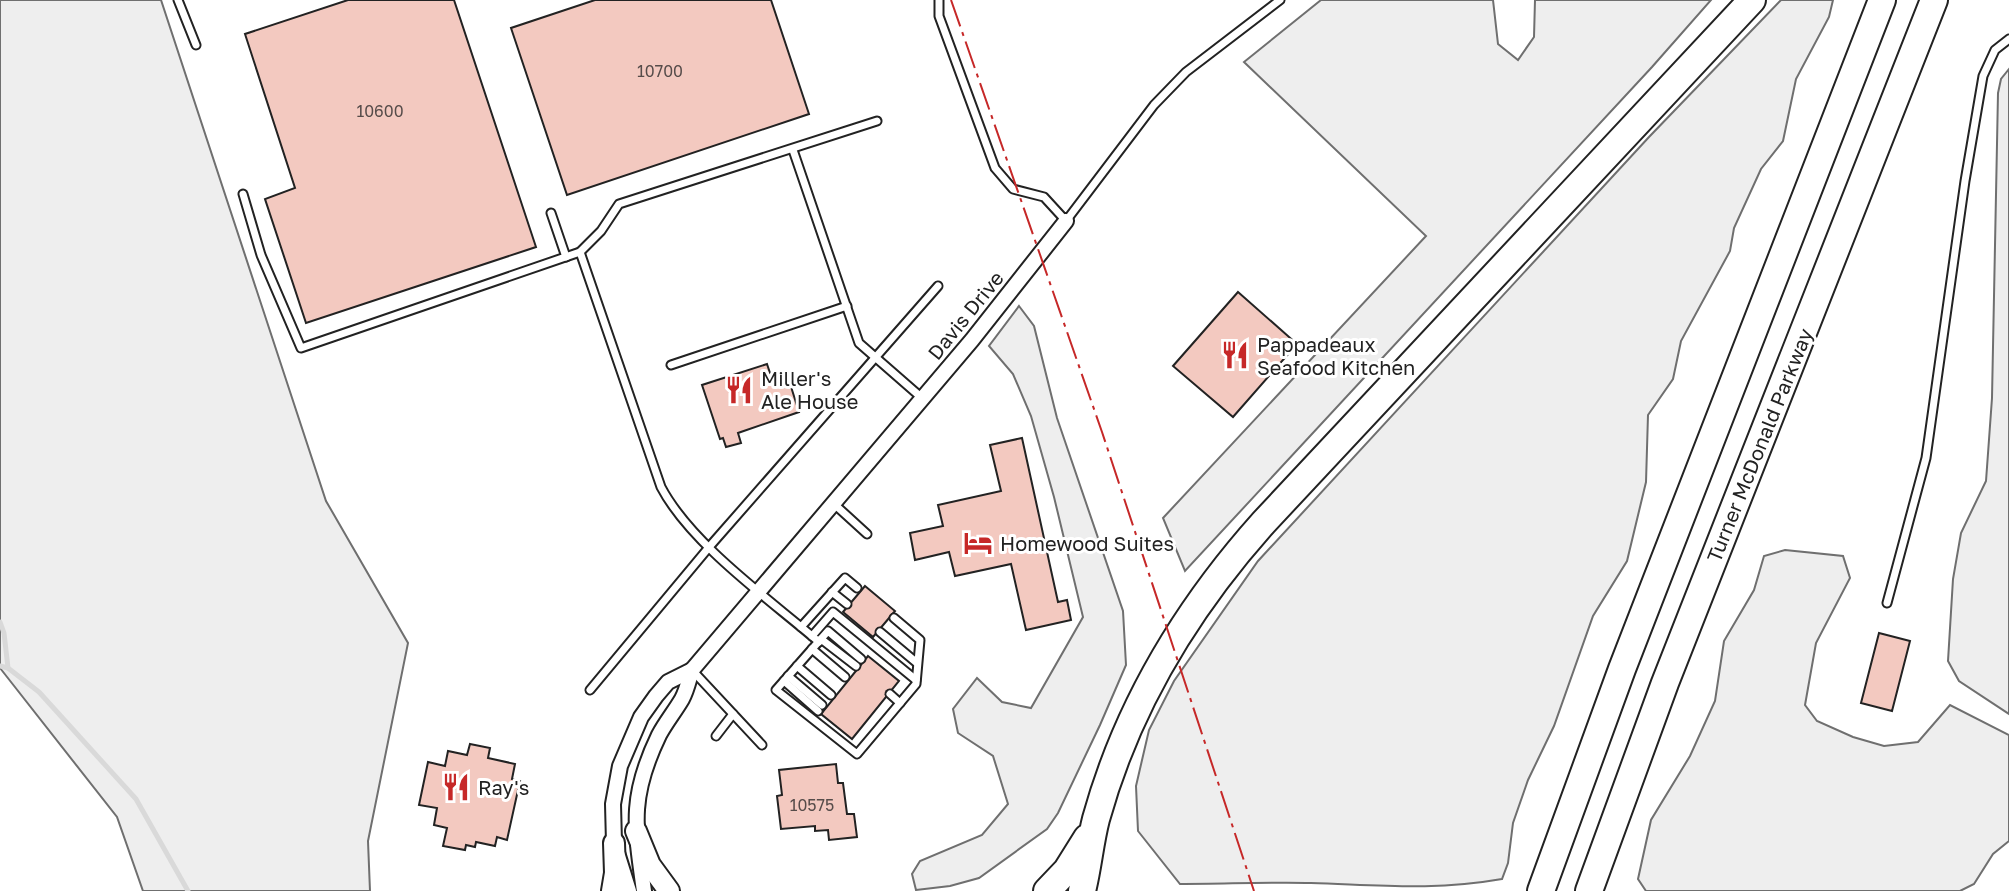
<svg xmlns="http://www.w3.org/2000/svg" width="2009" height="891" viewBox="0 0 2009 891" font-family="'Golos Text',sans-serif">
	<rect width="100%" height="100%" fill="#fff"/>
	<!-- green -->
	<g fill="#eee" stroke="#6f6f6f" stroke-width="2">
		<polygon points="0,0 161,0 326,501 408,643 368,841 370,891 143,891 117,817 0,668"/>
		<polygon points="1321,0 1493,0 1498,44 1518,60 1534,37 1535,0 1711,0 1652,67 1185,571 1163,518 1426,236 1244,62"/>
		<path d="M1781 0H1833L1829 17 1796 79 1783 141 1761 169 1734 228 1730 251 1681 341 1673 379 1648 415 1646 482 1627 561 1593 616 1554 726 1528 780 1513 823 1508 863 1502 879C1434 891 1379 885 1311 883 1267 882 1224 884 1180 884L1138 831 1136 786 1149 730 1174 681 1258 561 1649 137Z"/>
		<polygon points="2009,69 2009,714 1959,681 1948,661 1953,579 1961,533 1986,481 1992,398 1998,93 2001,79"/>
		<polygon points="1019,306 1034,326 1057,418 1123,611 1126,665 1100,725 1058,813 1047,829 979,878 950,886 916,890 912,874 920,861 982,835 1008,804 993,756 958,733 953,709 977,678 1002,702 1031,708 1083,617 1054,497 1031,416 1013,374 989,346"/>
		<polygon points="1785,550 1843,556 1850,578 1816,643 1805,705 1817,721 1853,737 1884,746 1918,742 1950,705 2009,735 2009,841 1993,854 1974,884 1960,891 1646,891 1638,879 1651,820 1690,756 1715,701 1724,641 1754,590 1764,556"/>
	</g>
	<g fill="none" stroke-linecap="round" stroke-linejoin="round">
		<!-- stream -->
		<g stroke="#d9d9d9" stroke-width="5">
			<polyline points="0,622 4,633 8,668"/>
			<polyline points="0,666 8,668 39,692 136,799 188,891"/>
		</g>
	</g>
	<!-- building -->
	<g fill="#f3c9c0" stroke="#222" stroke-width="2">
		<polygon points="348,0 454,0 536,247 306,323 265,199 295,188 245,34"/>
		<polygon points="595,0 771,0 809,114 567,195 511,28"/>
		<polygon points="1238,292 1297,344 1233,417 1173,366"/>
		<polygon points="767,364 772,379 787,374 799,412 738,433 741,443 726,447 723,438 720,439 702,385"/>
		<polygon points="1022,438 1058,602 1067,600 1071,620 1026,630 1011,564 955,576 949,552 915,560 910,533 943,526 938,505 1001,491 990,445"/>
		<polygon points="865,586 895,611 873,637 843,612"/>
		<polygon points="1879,633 1910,641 1892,711 1861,703"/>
		<polygon points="868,656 899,681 852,739 821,714"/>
		<polygon points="470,744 490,748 488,758 515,764 512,779 520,781 507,840 497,837 495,846 476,842 475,847 466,845 465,850 443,846 447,828 434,825 437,808 419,805 428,762 445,766 448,751 467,755"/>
		<polygon points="836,764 838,783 843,783 847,814 854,814 857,837 829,840 828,830 815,831 815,826 781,829 777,796 782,795 779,770"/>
	</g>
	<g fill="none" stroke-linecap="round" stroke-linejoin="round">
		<defs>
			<g id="lane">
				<polyline points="178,0 196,45"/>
				<polyline points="939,0 939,16 995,168 1013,189 1044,197 1066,221 1154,105 1186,72 1280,0"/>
				<polyline points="793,150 859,343 922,398"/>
				<polyline points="243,194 261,255 301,348 580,252 601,231 619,204 877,121"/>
				<polyline points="551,213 566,257"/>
				<path d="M580 252 661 487C691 544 769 599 819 642"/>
				<polyline points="671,365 847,306"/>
				<polyline points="833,503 867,534"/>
				<polyline points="832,592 847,604"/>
				<polyline points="1887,603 1926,458 1965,181 1983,76 1995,50 2009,39"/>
				<polyline points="801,627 845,578 857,588"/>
				<polyline points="880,632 917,663"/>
				<polyline points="812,636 833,612 916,680"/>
				<polyline points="821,639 856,666"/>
				<polyline points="812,649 845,677"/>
				<polyline points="861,659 828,631 776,690 857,754 916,684 920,640 894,618"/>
				<polyline points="797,666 831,695"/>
				<polyline points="692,670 762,745"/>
				<polyline points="788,676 822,705"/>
				<polyline points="784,681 818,711"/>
				<polyline points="590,690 710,546 938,286"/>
				<polyline points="890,694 900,703"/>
				<polyline points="716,736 733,714"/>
			</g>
			<g id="street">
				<polyline points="629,891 614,843 613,804 620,766 641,717 656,696 668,682 692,670"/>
				<path d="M644 891C635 826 629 797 659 735 666 722 675 711 682 699 687 690 689 679 692 670L972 340 1066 221"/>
			</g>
			<g id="secondary">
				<polyline points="636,831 650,865 669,891"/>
				<polyline points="612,891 615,873 614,843"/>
			</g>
			<g id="highway">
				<polyline points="1047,891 1067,870 1087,838"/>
				<path d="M1082 891C1088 867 1090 842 1096 819 1127 707 1187 608 1264 522L1752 0"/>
				<polyline points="1541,891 1622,669 1882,0"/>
				<polyline points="1589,891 1665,683 1934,0"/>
			</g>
		</defs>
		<!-- lane casing -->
		<use href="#lane" stroke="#222" stroke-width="11"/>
		<!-- street casing -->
		<use href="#street" stroke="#222" stroke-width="18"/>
		<!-- secondary casing -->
		<use href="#secondary" stroke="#222" stroke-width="24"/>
		<!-- highway casing -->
		<use href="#highway" stroke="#222" stroke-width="30"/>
		<!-- lane -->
		<use href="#lane" stroke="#fff" stroke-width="7"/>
		<!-- street -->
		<use href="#street" stroke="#fff" stroke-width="14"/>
		<!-- secondary -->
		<use href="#secondary" stroke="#fff" stroke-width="20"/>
		<!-- highway -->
		<use href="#highway" stroke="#fff" stroke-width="26"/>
		<!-- power -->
		<polyline stroke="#c62828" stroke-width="2" stroke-dasharray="28 6 4 6" stroke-linecap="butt" points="951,0 1102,432 1254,891"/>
	</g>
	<!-- icons -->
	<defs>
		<symbol id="restaurant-bare" viewBox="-9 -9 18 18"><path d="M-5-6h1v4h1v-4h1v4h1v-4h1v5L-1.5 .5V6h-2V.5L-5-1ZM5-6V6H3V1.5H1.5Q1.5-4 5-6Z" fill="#c62828" stroke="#fff" stroke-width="2.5" paint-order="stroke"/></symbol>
		<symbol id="hotel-bare" viewBox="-9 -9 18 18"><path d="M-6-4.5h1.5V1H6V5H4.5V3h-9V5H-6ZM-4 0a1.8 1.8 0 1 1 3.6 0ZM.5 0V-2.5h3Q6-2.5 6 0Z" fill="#c62828" stroke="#fff" stroke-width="2.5" paint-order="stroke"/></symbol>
	</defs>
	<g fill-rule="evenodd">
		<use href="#restaurant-bare" x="1215" y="335" width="40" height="40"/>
		<use href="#restaurant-bare" x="719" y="370" width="40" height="40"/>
		<use href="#hotel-bare" x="958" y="523" width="40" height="40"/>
		<use href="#restaurant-bare" x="436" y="767" width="40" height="40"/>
	</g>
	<g text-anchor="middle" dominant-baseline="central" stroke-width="6" stroke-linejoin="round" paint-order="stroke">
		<!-- number labels -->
		<g font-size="16" fill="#564c4a">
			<text x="660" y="71">10700</text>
			<text x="380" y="111">10600</text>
			<text x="812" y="805">10575</text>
		</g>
		<!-- street labels -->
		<g font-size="20" fill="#222" stroke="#fff">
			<text transform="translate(965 315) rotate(-51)">Davis Drive</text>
			<text transform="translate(1759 445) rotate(-68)">Turner McDonald Parkway</text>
		</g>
		<!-- poi labels -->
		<g font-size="20" fill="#222" stroke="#fff" text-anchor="start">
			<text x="1257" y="344">Pappadeaux<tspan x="1257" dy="23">Seafood Kitchen</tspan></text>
			<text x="761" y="378">Miller's<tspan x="761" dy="23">Ale House</tspan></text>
			<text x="1000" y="543">Homewood Suites</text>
			<text x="478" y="787">Ray's</text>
		</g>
	</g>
</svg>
